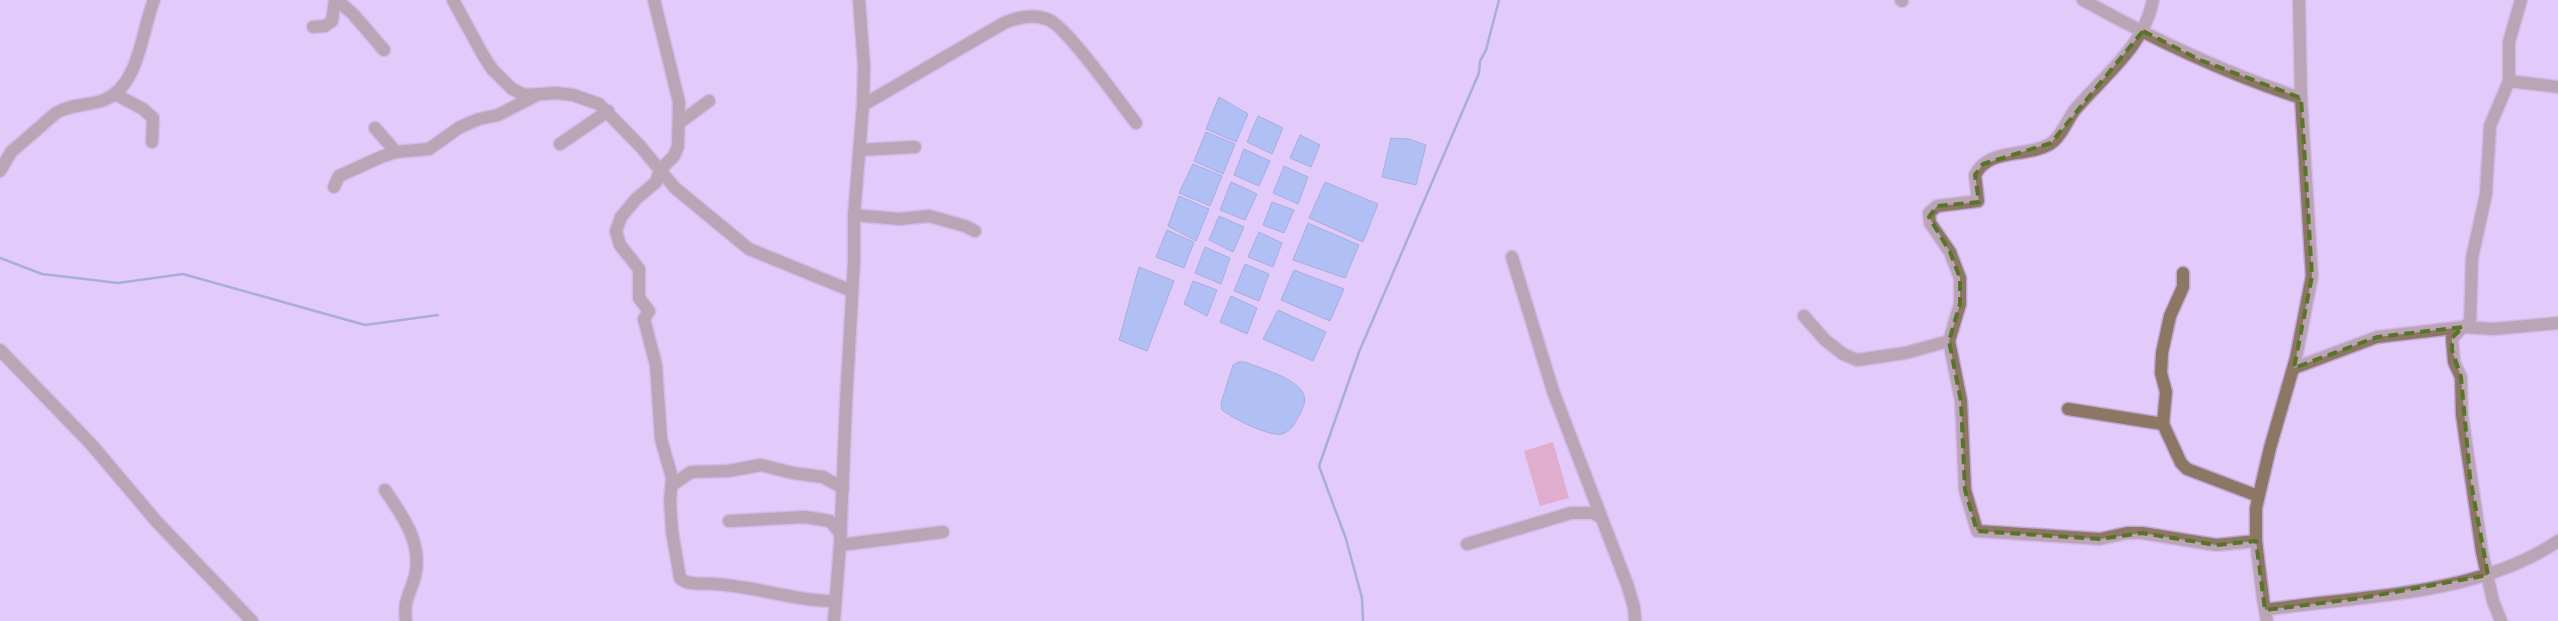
<svg xmlns="http://www.w3.org/2000/svg" width="2558" height="621" viewBox="0 0 2558 621" font-family="'DM Sans',sans-serif">
	<rect width="100%" height="100%" fill="#e2cafa"/>
	<!-- forest -->
	<polygon fill="#e18a9b" points="1553,442 1569,498 1540,506 1524,451"/>
	<!-- water -->
	<g fill="#73b3ed" stroke="#6089b8">
		<polygon points="1219,97 1248,114 1236,142 1206,129"/>
		<polygon points="1258,116 1283,128 1272,154 1247,142"/>
		<polygon points="1206,132 1235,144 1223,174 1194,161"/>
		<polygon points="1300,135 1320,145 1311,167 1290,158"/>
		<polygon points="1391,138 1409,139 1426,145 1416,185 1382,177"/>
		<polygon points="1244,149 1270,161 1259,186 1234,175"/>
		<polygon points="1193,164 1222,176 1210,206 1179,193"/>
		<polygon points="1284,166 1308,177 1298,204 1273,193"/>
		<polygon points="1231,182 1257,194 1245,220 1220,210"/>
		<polygon points="1325,182 1378,204 1363,242 1309,218"/>
		<polygon points="1179,196 1209,209 1196,241 1168,226"/>
		<polygon points="1272,202 1294,210 1284,233 1263,225"/>
		<polygon points="1219,216 1244,227 1233,252 1209,240"/>
		<polygon points="1308,223 1359,245 1345,278 1293,260"/>
		<polygon points="1167,230 1194,242 1184,268 1156,257"/>
		<polygon points="1259,232 1282,243 1273,267 1248,257"/>
		<polygon points="1205,247 1230,258 1221,284 1195,273"/>
		<polygon points="1245,264 1269,274 1259,301 1234,291"/>
		<polygon points="1139,267 1174,281 1147,351 1119,340"/>
		<polygon points="1294,270 1344,289 1330,321 1281,300"/>
		<polygon points="1193,281 1217,290 1207,316 1184,304"/>
		<polygon points="1231,296 1257,308 1247,334 1220,322"/>
		<polygon points="1278,310 1326,332 1313,361 1263,339"/>
		<path d="M1238 362H1245C1260 368 1296 378 1303 393 1307 401 1303 407 1300 414 1295 422 1292 431 1282 434 1269 437 1232 418 1222 410L1221 403 1233 365Z"/>
	</g>
	<g fill="none" stroke-linecap="round" stroke-linejoin="round">
		<!-- stream -->
		<g stroke="#6089b8" stroke-width="2.5">
			<polyline points="0,258 42,274 118,283 183,274 365,325 438,315"/>
			<polyline points="1363,621 1362,598 1346,539 1319,466 1359,352 1479,73 1480,61 1486,50 1499,0"/>
		</g>
		<defs>
			<g id="minor">
				<polyline points="337,0 353,14 384,50"/>
				<polyline points="453,0 483,55 492,69 512,89 525,95 556,93 573,95 599,104 640,146 675,188 749,249 852,291"/>
				<path d="M654 0 679 102 678 146 674 156 660 170 656 182 636 199 621 217 616 231 620 245 639 269V298L649 311 644 319 656 365 661 439 672 478 670 501 672 531 680 578C687 586 704 583 714 584 755 586 794 601 835 601"/>
				<polyline points="1901,0 1902,1"/>
				<path d="M2083 0C2153 39 2224 73 2301 98"/>
				<polyline points="313,27 325,26 332,21 335,0"/>
				<polyline points="2509,81 2558,87"/>
				<polyline points="115,94 143,109 153,118 152,142"/>
				<path d="M863 105 1004 23C1018 17 1034 13 1049 20 1068 28 1120 103 1136 123"/>
				<polyline points="679,123 709,101"/>
				<polyline points="375,128 396,152"/>
				<polyline points="560,144 608,111"/>
				<polyline points="859,150 915,147"/>
				<path d="M0 171 11 152 56 113C70 104 88 106 104 100 140 85 141 32 154 0"/>
				<polyline points="334,187 339,176 381,157 396,152 429,149 460,127 479,119 498,115 535,96"/>
				<polyline points="854,215 899,219 929,216 965,226 975,231"/>
				<polyline points="1512,257 1553,391 1627,584 1634,607 1635,621"/>
				<polyline points="1804,316 1825,340 1843,354 1857,360 1905,353 1949,341 1961,401 1965,490 1977,531 2100,539 2127,533 2142,533 2216,545 2256,541"/>
				<path d="M1949 341 1960 304V278L1950 252 1930 223 1929 213 1937 206 1978 201 1975 175C1989 147 2026 158 2050 144 2060 138 2067 121 2074 111 2103 76 2144 47 2153 0"/>
				<polyline points="0,350 91,444 157,522 252,621"/>
				<polyline points="2294,368 2377,337 2463,327 2470,323 2472,258 2486,194 2490,126 2509,81 2509,42 2521,0"/>
				<polyline points="2068,409 2163,424 2181,463 2187,469 2258,496"/>
				<polyline points="2163,424 2166,392 2161,373 2162,353 2170,316 2183,287 2183,273"/>
				<polyline points="672,485 691,472 728,471 761,465 793,473 823,477 843,488"/>
				<path d="M385 490C402 515 423 543 415 576 410 595 403 600 406 621"/>
				<polyline points="729,521 805,517 830,521 841,534"/>
				<polyline points="1467,544 1571,513 1593,513 1600,517"/>
				<polyline points="840,545 943,532"/>
				<path d="M2265 610C2360 595 2476 597 2558 541"/>
				<polyline points="834,621 840,545 846,403 854,261 854,215 863,105 864,66 859,0"/>
				<polyline points="2267,621 2263,599 2256,541 2256,508 2270,448 2296,358 2312,276 2301,98 2299,0"/>
				<polyline points="2501,621 2493,601 2482,552 2462,415 2461,377 2454,362 2452,338 2463,327 2494,329 2558,323"/>
			</g>
		</defs>
		<!-- minor casing -->
		<use href="#minor" stroke="#bfa9d4" stroke-width="15"/>
		<!-- minor -->
		<use href="#minor" stroke="#8b7763" stroke-width="12"/>
	</g>
	<!-- marked area -->
	<path d="M0 0H2558V621H0ZM2143 31 2200 60 2301 98 2312 276 2294 368 2377 337 2463 327 2452 338V350L2461 377 2470 477 2488 575 2362 598 2265 610 2256 541 2216 545 2142 533 2100 539 1977 531 1965 490 1961 401 1949 341 1960 304V278L1950 252 1929 217 1937 206 1979 202 1975 175 1983 164 2051 143Z" fill="#e2cafa" fill-opacity=".55" fill-rule="evenodd"/>
	<path fill="none" stroke="#577429" stroke-width="4" stroke-dasharray="10 6" stroke-linejoin="round" d="M2143 31 2200 60 2301 98 2312 276 2294 368 2377 337 2463 327 2452 338V350L2461 377 2470 477 2488 575 2362 598 2265 610 2256 541 2216 545 2142 533 2100 539 1977 531 1965 490 1961 401 1949 341 1960 304V278L1950 252 1929 217 1937 206 1979 202 1975 175 1983 164 2051 143Z"/>
</svg>
